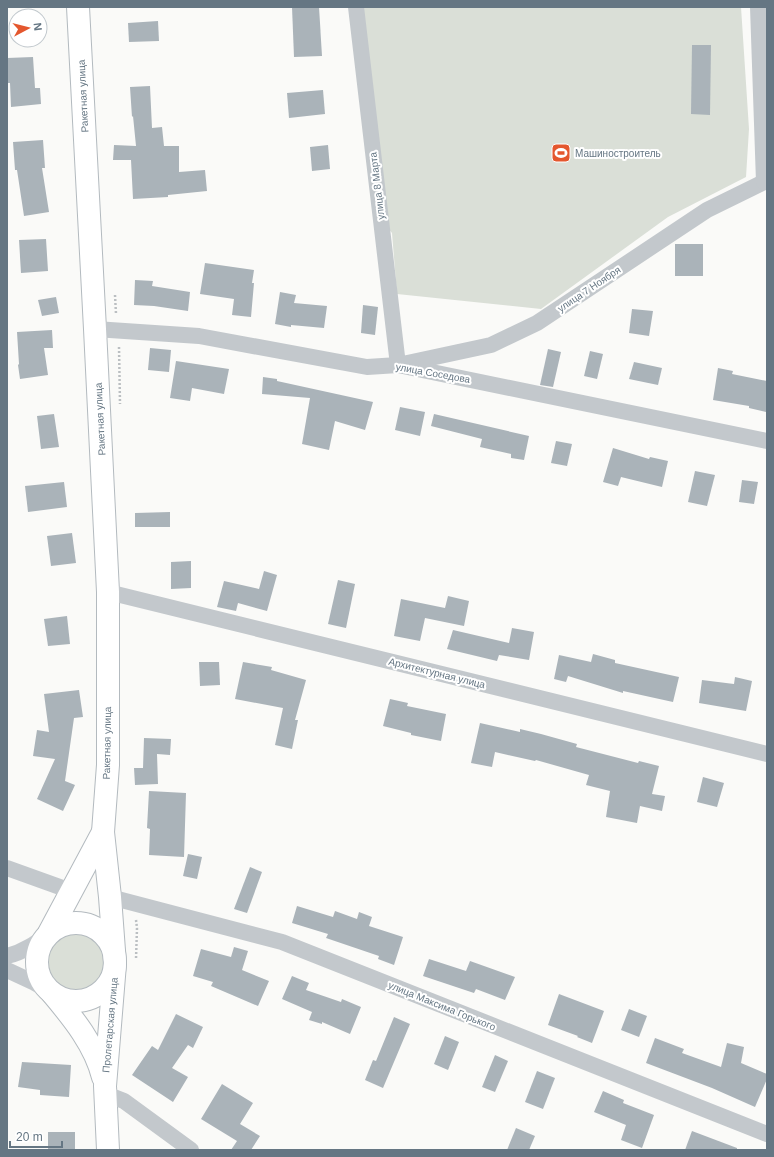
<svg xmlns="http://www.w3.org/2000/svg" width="774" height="1157" viewBox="0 0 774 1157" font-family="Helvetica,sans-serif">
	<rect width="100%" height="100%" fill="#fafaf8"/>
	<!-- green -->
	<g fill="#dadfd7">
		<polygon points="362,7 741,7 749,129 746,177 668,217 541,309 397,294 392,233 382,221"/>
		<circle cx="78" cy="962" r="30"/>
	</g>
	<!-- building -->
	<g fill="#aab3b9">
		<polygon points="292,7 319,7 322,56 294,57"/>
		<polygon points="37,14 37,16 19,16 19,15"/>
		<polygon points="158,21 159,41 129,42 128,23"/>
		<polygon points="692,45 711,45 710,115 691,114"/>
		<polygon points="33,57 35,88 40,88 41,104 11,107 10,83 7,83 7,58"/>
		<polygon points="150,86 152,128 162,127 164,146 179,146 179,172 205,170 207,191 168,195 168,197 133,199 131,160 113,160 114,145 136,146 133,116 132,117 130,87"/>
		<polygon points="323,90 325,114 289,118 287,93"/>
		<polygon points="43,140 45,168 42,168 49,212 24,216 17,170 15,170 13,142"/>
		<polygon points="328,145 330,169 312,171 310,147"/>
		<polygon points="46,239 48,271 21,273 19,240"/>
		<rect x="675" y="244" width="28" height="32"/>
		<polygon points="205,263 254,270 252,283 254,283 251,317 232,315 234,299 200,294"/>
		<polygon points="135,280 153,281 152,286 190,292 188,311 154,306 134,305"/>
		<polygon points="280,292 296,295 294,303 327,306 324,328 291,325 291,327 275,324"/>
		<polygon points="56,297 59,313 42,316 38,300"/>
		<polygon points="363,305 378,307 375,335 361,333"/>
		<polygon points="632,309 653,311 649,336 629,333"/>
		<polygon points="52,330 53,348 44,348 48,375 20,379 18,365 19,364 17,332"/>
		<polygon points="150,348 171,350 169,372 148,370"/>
		<polygon points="548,349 561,352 553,387 540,385"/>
		<polygon points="590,351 603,354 597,379 584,376"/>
		<polygon points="176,361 229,369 224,394 192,388 190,401 170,398"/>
		<polygon points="634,362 662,368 658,385 629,379"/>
		<polygon points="718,368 733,371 732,374 767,381 767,404 766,412 749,408 749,406 713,400"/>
		<polygon points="263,377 277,379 277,381 373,402 365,430 335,421 329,450 302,444 310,398 262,394"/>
		<polygon points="400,407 425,412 420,436 395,430"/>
		<polygon points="54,414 59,447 41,449 37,416"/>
		<polygon points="434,414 529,436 524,460 511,458 511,454 480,447 482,439 431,426"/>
		<polygon points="556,441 572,444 567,466 551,463"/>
		<polygon points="613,448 649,459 650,457 668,461 662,487 621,477 618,486 603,482"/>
		<polygon points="695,471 715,475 707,506 688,502"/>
		<polygon points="742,480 758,482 754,504 739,502"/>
		<polygon points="64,482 67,507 28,512 25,486"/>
		<polygon points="170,512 170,527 135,527 135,513"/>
		<polygon points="72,533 76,563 51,566 47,536"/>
		<polygon points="191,561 191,588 171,589 171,562"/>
		<polygon points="264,571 277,575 267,611 238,603 236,611 217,607 224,581 259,589"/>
		<polygon points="338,580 355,584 346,628 328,624"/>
		<polygon points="448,596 469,601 464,626 425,618 420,641 394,636 401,599 445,608"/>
		<polygon points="67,616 70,644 48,646 44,619"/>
		<polygon points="512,628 534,632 529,660 499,655 497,661 447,649 453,630 509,643"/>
		<polygon points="593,654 615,660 615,663 679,677 673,702 623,691 623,693 568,676 566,682 554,679 559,655 591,662"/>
		<polygon points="199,662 219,662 220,685 200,686"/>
		<polygon points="243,662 272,667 271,670 306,680 295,720 298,720 292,749 275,745 283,708 235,699"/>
		<polygon points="735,677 752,681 746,711 699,703 702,680 734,684"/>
		<polygon points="79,690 83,717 74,718 65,781 75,785 63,811 37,799 55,759 33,756 37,730 49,732 44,694"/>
		<polygon points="390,699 408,703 407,706 446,714 441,741 411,735 411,733 383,726"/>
		<polygon points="480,723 520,732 520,729 541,734 577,744 576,747 638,763 639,761 659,766 652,794 665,796 662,811 640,806 637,823 606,817 610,791 586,785 589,775 536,760 535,761 495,752 492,767 471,763"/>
		<polygon points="144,738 171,739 170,755 157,754 158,784 135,785 134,768 143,768"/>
		<polygon points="703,777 724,783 717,807 697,802"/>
		<polygon points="149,791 186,793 184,857 149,855 150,829 147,828"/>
		<polygon points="188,854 202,857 197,879 183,876"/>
		<polygon points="250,867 262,872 247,913 234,909"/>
		<polygon points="297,906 333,917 335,911 357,919 359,912 372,917 369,926 403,937 394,965 378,959 379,956 326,938 328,934 292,923"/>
		<polygon points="234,947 248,951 242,970 269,981 258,1006 211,986 213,982 193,976 201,949 231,957"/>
		<polygon points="429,959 466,971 470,961 515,977 505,1000 476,989 474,993 423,976"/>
		<polygon points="292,976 309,983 306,990 341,1002 342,999 361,1007 350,1034 322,1022 322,1024 309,1020 312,1012 282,999"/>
		<polygon points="559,994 604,1011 592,1043 577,1037 578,1036 548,1025"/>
		<polygon points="629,1009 647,1016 639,1037 621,1030"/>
		<polygon points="176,1014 203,1027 193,1048 188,1045 172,1068 188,1077 173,1102 132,1075 152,1046 158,1050"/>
		<polygon points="394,1017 410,1024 383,1088 365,1080 373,1060 376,1061"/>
		<polygon points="445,1036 459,1042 448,1070 434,1064"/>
		<polygon points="655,1038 684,1049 682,1053 721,1067 727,1043 744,1047 741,1063 767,1074 767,1079 755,1107 712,1088 646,1063"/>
		<polygon points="495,1055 508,1061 495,1092 482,1087"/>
		<polygon points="22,1062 71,1065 69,1097 40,1095 40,1090 18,1087"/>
		<polygon points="537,1071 555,1078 543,1109 525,1102"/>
		<polygon points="222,1084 253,1103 240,1124 260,1136 251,1150 231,1150 237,1141 201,1119"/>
		<polygon points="603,1091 624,1100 623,1103 654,1115 642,1148 621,1140 626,1125 594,1112"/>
		<polygon points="516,1128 535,1136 529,1150 507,1150"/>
		<polygon points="692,1131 737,1148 737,1150 685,1150"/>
		<rect x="48" y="1132" width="27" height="18"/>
	</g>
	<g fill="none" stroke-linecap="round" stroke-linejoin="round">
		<defs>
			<g id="secondary">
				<polyline points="78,7 95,329 108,592 108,765 103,832 110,897 115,964 105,1086 108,1150"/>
				<circle cx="76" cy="962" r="39"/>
				<polyline points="49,933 103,832"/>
				<path d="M52 993C73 1018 95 1045 103 1077"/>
			</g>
		</defs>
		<!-- secondary casing -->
		<use href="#secondary" stroke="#b3babf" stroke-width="24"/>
		<!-- path -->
		<g stroke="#bbbfc2" stroke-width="2.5" stroke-dasharray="2 2" stroke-linecap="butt">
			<polyline points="115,295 116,314"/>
			<polyline points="119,347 120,404"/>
			<polyline points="136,920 137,928 136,959"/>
		</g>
		<!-- street -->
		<g stroke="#c3c8cc" stroke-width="16">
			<polyline points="356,7 398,365 491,345 537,323 707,210 764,182 767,182"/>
			<polyline points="758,7 764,182"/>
			<polyline points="95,329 199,336 367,367 398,365 767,441"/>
			<polyline points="108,592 767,754"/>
			<polyline points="7,868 71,891"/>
			<polyline points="110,897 282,942 767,1134"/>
			<path d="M7 956C24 952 36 943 49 933"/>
			<polyline points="7,970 35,983 52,993"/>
			<polyline points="106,1094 124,1101 191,1150"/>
		</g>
		<!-- secondary -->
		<use href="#secondary" stroke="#fff" stroke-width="22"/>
	</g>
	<!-- icons -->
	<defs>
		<symbol id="stadium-square" viewBox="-11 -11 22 22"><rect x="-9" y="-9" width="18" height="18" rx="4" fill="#e4572e" stroke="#fff"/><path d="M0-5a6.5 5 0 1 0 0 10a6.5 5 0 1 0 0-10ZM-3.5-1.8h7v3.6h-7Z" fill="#fff"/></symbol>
	</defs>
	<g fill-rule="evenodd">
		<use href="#stadium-square" x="550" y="142" width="22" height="22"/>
	</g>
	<g text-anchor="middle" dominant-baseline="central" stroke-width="4" stroke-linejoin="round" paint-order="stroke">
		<!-- street labels -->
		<g font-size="10" fill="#657683" stroke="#fff">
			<text transform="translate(83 96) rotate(-93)">Ракетная улица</text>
			<text transform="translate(377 186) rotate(-97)">улица 8 Марта</text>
			<text transform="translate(589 289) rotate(-34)">улица 7 Ноября</text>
			<text transform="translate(433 373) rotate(10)">улица Соседова</text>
			<text transform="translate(100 419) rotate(-93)">Ракетная улица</text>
			<text transform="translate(437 673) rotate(14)">Архитектурная улица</text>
			<text transform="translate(107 743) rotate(-89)">Ракетная улица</text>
			<text transform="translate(442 1006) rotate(22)">улица Максима Горького</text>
			<text transform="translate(110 1025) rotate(-85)">Пролетарская улица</text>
		</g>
		<!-- poi labels -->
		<g font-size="10" fill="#657683" stroke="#fff" text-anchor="start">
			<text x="575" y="153">Машиностроитель</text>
		</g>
	</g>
	<!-- border -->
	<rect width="774" height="1157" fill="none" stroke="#657683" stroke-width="16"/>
	<!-- north arrow -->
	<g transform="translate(28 28) rotate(83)"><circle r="19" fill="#ffffff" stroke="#c1c8cd"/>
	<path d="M0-3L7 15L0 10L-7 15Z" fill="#e4572e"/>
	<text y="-6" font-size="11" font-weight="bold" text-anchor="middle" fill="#657683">N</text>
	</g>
	<!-- scale -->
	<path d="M10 1141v6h52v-6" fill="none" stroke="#657683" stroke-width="2"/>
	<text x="16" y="1141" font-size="12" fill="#657683" stroke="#ffffff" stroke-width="3" paint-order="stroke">20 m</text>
</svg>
